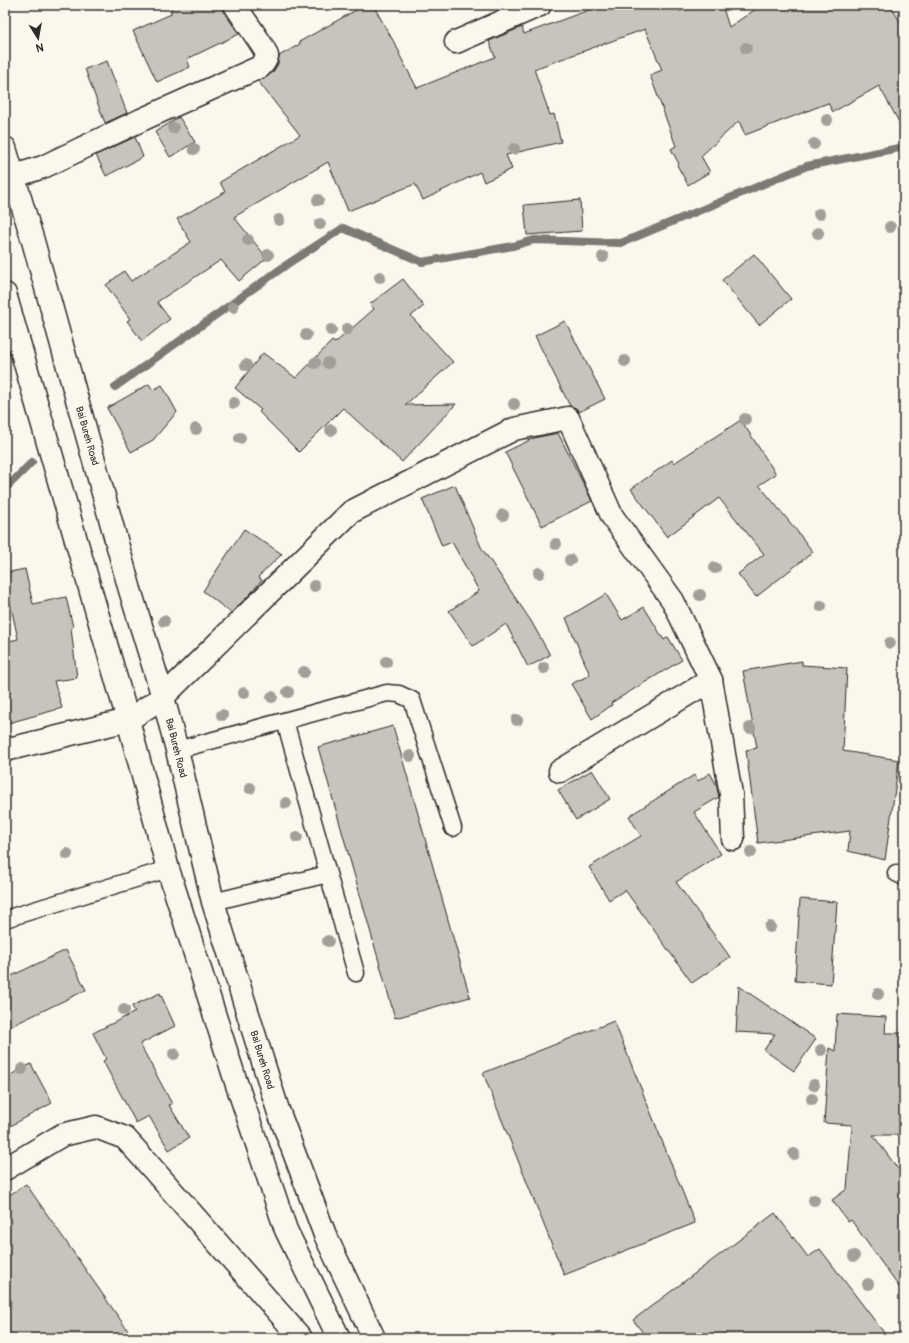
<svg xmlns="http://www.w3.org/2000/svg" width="909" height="1343" viewBox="0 0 909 1343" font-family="Pangolin,sans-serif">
	<rect width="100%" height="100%" fill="#fbf7ec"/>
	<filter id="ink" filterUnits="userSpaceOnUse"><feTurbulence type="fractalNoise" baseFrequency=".025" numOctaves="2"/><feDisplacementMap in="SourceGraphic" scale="8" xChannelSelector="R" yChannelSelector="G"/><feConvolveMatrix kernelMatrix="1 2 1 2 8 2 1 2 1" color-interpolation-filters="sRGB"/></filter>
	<g filter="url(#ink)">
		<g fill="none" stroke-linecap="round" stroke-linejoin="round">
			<!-- stream -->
			<g stroke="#7b7a75" stroke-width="8">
				<polyline points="115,387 289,263 343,228 422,262 513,246 534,240 621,243 807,166 904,147"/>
				<polyline points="5,489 32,462"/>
			</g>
		</g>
		<!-- building -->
		<g fill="#c7c4bc" stroke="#2b2b2b">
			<polygon points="171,5 223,5 224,12 239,34 187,59 190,67 157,82 133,31 171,14"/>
			<polygon points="365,5 373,5 400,53 399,54 417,88 495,57 489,41 522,27 524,34 602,5 677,5 680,11 702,5 722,5 729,27 762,5 890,5 904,28 904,131 879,86 833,112 828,103 745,135 739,121 701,156 710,172 688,185 677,165 679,164 671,149 676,146 650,75 662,70 645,29 534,69 550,115 554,114 561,142 506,155 512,169 484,182 480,172 423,200 415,184 348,211 328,162 234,217 267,258 239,281 221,260 157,302 170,319 142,341 127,321 130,319 106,285 124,271 131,281 191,242 177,219 225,192 220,182 300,135 258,81 265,78 273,72 278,64 279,56 300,44 299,42"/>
			<polygon points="107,61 127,113 105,123 85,69"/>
			<polygon points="179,117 195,142 170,157 155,132"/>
			<polygon points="135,137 143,157 106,176 96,155"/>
			<polygon points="580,200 582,231 527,235 524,205"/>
			<polygon points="754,254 791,299 759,325 722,280"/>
			<polygon points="403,279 424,306 411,316 453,362 405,405 456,404 402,462 343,408 299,452 259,412 261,410 235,388 263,353 296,378 332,341 335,343 374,309 370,304"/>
			<polygon points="565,321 605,399 579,412 576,408 570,406 535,336"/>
			<polygon points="149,384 153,390 162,385 177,412 153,440 131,452 107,408"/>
			<polygon points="741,420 776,474 759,485 793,526 813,552 756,597 738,574 764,554 719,498 667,537 631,489 672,460 674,463"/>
			<polygon points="558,433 592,501 542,526 505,452 534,438"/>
			<polygon points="455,485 481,547 531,621 550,655 528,667 506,624 473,646 449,611 479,591 452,542 442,546 422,499"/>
			<polygon points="244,529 282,554 258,577 262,580 252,592 231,613 203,591"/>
			<polygon points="25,569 33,604 66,597 73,627 71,628 77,678 54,681 62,708 5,724 5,642 18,639 5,579 5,573"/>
			<polygon points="606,594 622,620 644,607 664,640 668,637 682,660 611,703 612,705 592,719 571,684 590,675 566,618"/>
			<polygon points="802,661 802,665 847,668 843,751 899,760 885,860 848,851 850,831 758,843 746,750 757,748 743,671"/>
			<polygon points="393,726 470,997 395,1018 318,747"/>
			<polygon points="592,770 610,799 576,820 558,790"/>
			<polygon points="710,773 716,784 719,797 694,812 721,854 676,882 730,957 692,983 625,890 609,900 589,867 641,836 629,816 694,775 698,781"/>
			<polygon points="800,899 837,902 831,984 795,981"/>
			<polygon points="66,950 86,990 5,1029 5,979"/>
			<polygon points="739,986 816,1039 794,1071 764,1050 775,1034 736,1032"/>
			<polygon points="160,993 175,1026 140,1044 172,1104 169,1105 189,1138 169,1150 149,1116 136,1123 103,1061 106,1059 93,1033 135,1012 132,1006"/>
			<polygon points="837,1014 886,1017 885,1033 904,1033 904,1135 873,1135 904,1177 904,1294 851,1220 848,1222 832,1200 847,1189 852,1125 824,1123 829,1048 835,1051"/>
			<polygon points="614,1021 695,1223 564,1275 483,1073"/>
			<polygon points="31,1064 52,1103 5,1129 5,1078"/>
			<polygon points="26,1184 133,1338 12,1338 5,1328 5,1198"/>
			<polygon points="775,1213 808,1257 820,1249 888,1338 647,1338 633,1320"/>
		</g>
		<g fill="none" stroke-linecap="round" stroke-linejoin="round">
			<defs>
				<g id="service">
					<polyline points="285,721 356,973"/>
					<polyline points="177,750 387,693 399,694 412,700 453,828"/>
					<polyline points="896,873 904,877"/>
					<polyline points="213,902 328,874"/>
					<polyline points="5,919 168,869"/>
				</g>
				<g id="minor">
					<polyline points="456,42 540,5"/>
					<path d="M5 179 43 167 141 120 260 67C263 64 266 61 267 56 267 50 240 14 235 5"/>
					<polyline points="5,750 128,720 163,697 351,512 514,429 568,418 612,516 673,601 711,680 731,794 733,839"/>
					<polyline points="560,771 711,680"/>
					<polyline points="5,1169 62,1135 96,1127 125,1138 144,1159 301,1338"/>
				</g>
				<g id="trunk">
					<polyline points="5,148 33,241 130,590 163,697 177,750 213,902 278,1110 325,1235 374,1338"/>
					<polyline points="5,294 128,720 168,869 236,1082 286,1230 339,1338"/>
				</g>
			</defs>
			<!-- service casing -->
			<use href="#service" stroke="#2b2b2b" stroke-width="19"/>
			<!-- minor casing -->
			<use href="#minor" stroke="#2b2b2b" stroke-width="25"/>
			<!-- trunk casing -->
			<use href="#trunk" stroke="#2b2b2b" stroke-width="25"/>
			<!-- service -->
			<use href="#service" stroke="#fbf7ec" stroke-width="16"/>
			<!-- minor -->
			<use href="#minor" stroke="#fbf7ec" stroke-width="22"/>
			<!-- trunk -->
			<use href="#trunk" stroke="#fbf7ec" stroke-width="22"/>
		</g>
		<!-- trees -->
		<g fill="#a19f98">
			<circle cx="746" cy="48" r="6"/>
			<circle cx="827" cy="120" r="6"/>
			<circle cx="173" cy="128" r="6"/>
			<circle cx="814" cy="144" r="6"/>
			<circle cx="194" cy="149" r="6"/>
			<circle cx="514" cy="149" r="6"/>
			<circle cx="318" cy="200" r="6"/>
			<circle cx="819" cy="214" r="6"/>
			<circle cx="279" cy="220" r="6"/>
			<circle cx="320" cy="224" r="6"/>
			<circle cx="890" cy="227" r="6"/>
			<circle cx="818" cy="233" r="6"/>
			<circle cx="248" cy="240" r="6"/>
			<circle cx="268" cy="255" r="6"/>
			<circle cx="603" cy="257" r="6"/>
			<circle cx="380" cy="277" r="6"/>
			<circle cx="233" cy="307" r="6"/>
			<circle cx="347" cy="329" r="6"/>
			<circle cx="331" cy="330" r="6"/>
			<circle cx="306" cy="335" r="6"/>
			<circle cx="625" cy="361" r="6"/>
			<circle cx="315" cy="363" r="6"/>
			<circle cx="328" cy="363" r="6"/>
			<circle cx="246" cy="365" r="6"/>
			<circle cx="234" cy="403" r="6"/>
			<circle cx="514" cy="404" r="6"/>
			<circle cx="745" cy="419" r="6"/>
			<circle cx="196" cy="429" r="6"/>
			<circle cx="331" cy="430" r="6"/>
			<circle cx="240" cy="438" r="6"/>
			<circle cx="503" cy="515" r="6"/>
			<circle cx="556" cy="544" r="6"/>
			<circle cx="570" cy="560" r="6"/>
			<circle cx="715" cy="568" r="6"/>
			<circle cx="539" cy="573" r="6"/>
			<circle cx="314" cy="586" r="6"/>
			<circle cx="700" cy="595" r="6"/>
			<circle cx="821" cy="606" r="6"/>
			<circle cx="164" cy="621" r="6"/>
			<circle cx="890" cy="643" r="6"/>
			<circle cx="386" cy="662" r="6"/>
			<circle cx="544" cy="668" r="6"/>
			<circle cx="304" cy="672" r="6"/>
			<circle cx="288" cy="692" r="6"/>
			<circle cx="244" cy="693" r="6"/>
			<circle cx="272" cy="697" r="6"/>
			<circle cx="222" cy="715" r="6"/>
			<circle cx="517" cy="720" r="6"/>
			<circle cx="750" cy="728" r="6"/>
			<circle cx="410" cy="756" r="6"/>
			<circle cx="250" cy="788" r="6"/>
			<circle cx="286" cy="803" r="6"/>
			<circle cx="297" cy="837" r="6"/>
			<circle cx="751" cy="852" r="6"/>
			<circle cx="67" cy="854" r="6"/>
			<circle cx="770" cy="927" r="6"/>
			<circle cx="328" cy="941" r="6"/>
			<circle cx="878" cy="994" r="6"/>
			<circle cx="124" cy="1010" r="6"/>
			<circle cx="821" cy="1050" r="6"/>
			<circle cx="174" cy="1054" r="6"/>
			<circle cx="22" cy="1069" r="6"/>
			<circle cx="814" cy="1085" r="6"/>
			<circle cx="812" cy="1099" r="6"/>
			<circle cx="794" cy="1154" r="6"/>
			<circle cx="814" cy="1200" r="6"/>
			<circle cx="854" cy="1256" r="6"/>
			<circle cx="868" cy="1284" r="6"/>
		</g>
	</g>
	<g text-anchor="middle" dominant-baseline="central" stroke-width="4" stroke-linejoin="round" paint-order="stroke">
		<!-- street labels -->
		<g font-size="10" fill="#2b2b2b" stroke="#fbf7ec">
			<text transform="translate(87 436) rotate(74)">Bai Bureh Road</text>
			<text transform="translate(176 748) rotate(76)">Bai Bureh Road</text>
			<text transform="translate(262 1060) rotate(73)">Bai Bureh Road</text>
		</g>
	</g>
	<!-- margin -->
	<rect width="909" height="1343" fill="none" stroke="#fbf7ec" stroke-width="20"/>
	<rect x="10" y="10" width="889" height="1323" fill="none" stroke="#2b2b2b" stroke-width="1.5" filter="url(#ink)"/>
	<!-- north arrow -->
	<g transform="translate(38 38) rotate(169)" stroke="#fbf7ec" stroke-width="3" paint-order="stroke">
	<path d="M0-3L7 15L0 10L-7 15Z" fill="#2b2b2b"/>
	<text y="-6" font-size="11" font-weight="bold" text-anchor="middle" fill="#2b2b2b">N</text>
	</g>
</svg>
